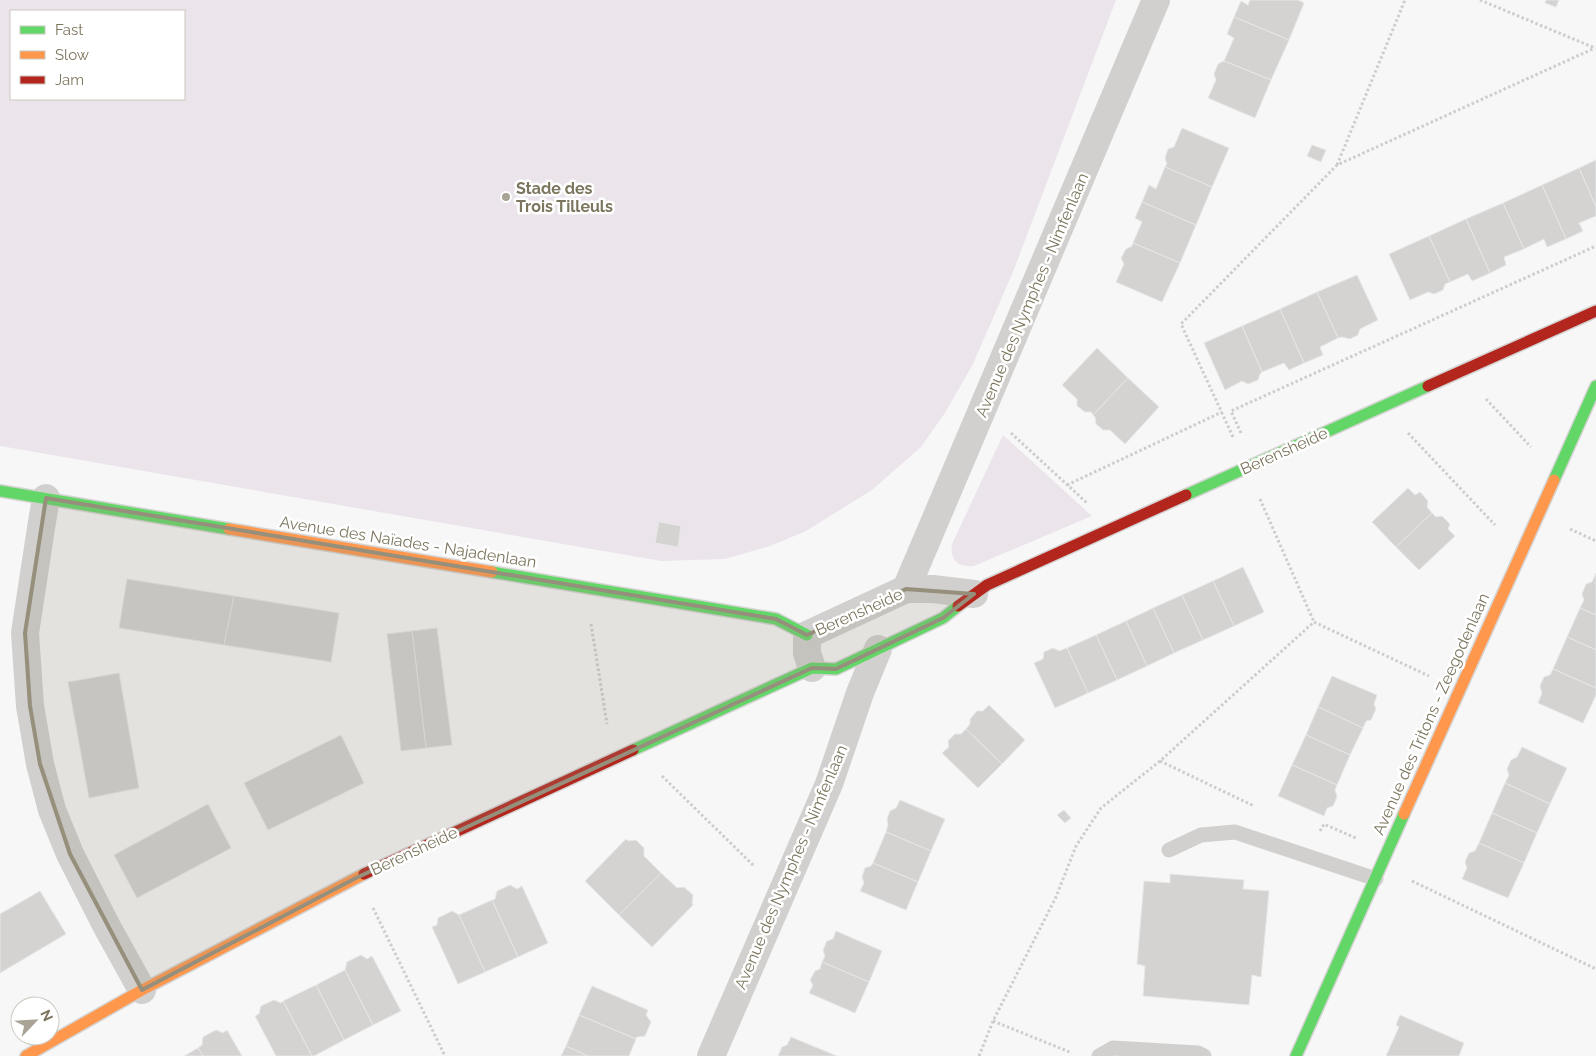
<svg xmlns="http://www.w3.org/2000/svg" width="1596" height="1056" viewBox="0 0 1596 1056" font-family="Raleway,sans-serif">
	<rect width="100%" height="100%" fill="#f7f7f8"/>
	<!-- green -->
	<g fill="#ebe5eb" fill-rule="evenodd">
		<path d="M0 0H1116L1013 272 973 364 945 413 921 447 872 490 806 531 770 546 725 559 661 561 0 446ZM11 11H184V99H11Z"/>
		<path d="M1003 435 1092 516 974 566C959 568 949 560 952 544Z"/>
	</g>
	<!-- building -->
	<g fill="#d4d3d2" stroke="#e7e7e8">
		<polygon points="1250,0 1298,0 1304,3 1289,40 1234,17 1241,1 1248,5"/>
		<polygon points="1546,0 1559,0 1556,7 1545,3"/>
		<polygon points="1234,17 1289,40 1271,80 1224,61 1234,38 1227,34"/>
		<polygon points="1224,61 1271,80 1255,118 1208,98 1216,80 1214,74 1218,64"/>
		<polygon points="1182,128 1229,148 1212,187 1165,167 1167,164 1165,158 1168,149 1174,147"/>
		<polygon points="1312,145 1326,150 1321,162 1307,156"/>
		<polygon points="1596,160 1596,207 1579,168"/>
		<polygon points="1165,167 1212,187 1196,225 1142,202 1149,185 1156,189"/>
		<polygon points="1579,168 1596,207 1596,216 1579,223 1583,231 1566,239 1542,185"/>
		<polygon points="1542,185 1566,239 1547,247 1544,239 1524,249 1503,203"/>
		<polygon points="1142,202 1196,225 1180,263 1133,243 1142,222 1135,218"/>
		<polygon points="1503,203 1524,249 1504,257 1506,265 1490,273 1466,219"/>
		<polygon points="1466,219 1490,273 1472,281 1468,274 1450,282 1429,236"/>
		<polygon points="1429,236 1450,282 1445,284 1443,290 1434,294 1428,292 1410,300 1389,254"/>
		<polygon points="1133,243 1180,263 1162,302 1116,282 1124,264 1121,258 1126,249 1132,246"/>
		<polygon points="1357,275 1378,320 1360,329 1358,335 1350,339 1342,337 1338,338 1317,292"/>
		<polygon points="1317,292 1338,338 1320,347 1323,355 1304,363 1280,309"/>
		<polygon points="1280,309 1304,363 1289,370 1284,363 1262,372 1242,326"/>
		<polygon points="1242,326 1262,372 1260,374 1258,380 1248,384 1242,381 1225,390 1204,343"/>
		<polygon points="1097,348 1128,378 1093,415 1091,412 1085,412 1077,406 1077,399 1062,385"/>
		<polygon points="1128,378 1159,407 1125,444 1110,430 1103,430 1096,424 1095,417 1093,415"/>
		<polygon points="1408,488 1415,495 1420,492 1428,501 1427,507 1432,513 1396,547 1372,522"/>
		<polygon points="1432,513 1436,517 1442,516 1450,524 1448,529 1455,536 1419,570 1396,547"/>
		<polygon points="659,522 681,526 678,547 655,543"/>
		<polygon points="1243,567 1264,612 1234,626 1213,581"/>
		<polygon points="1596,573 1596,615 1580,608 1584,600 1582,594 1586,584 1592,582"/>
		<polygon points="127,579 234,596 224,645 119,628"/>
		<polygon points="1213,581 1234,626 1203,640 1182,595"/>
		<polygon points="1182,595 1203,640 1174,653 1153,608"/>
		<polygon points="234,596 339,613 331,662 224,645"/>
		<polygon points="1153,608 1174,653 1147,666 1126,621"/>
		<polygon points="1580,608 1596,615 1596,650 1567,637"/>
		<polygon points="1126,621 1147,666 1117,680 1096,635"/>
		<polygon points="437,628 452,745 426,748 412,631"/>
		<polygon points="412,631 426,748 401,751 387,634"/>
		<polygon points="1096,635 1117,680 1088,693 1067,648"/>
		<polygon points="1567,637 1596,650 1596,688 1553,669"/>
		<polygon points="1053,648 1059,651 1067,648 1088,693 1055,708 1034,663 1043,659 1044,652"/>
		<polygon points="1553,669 1596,688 1596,695 1583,723 1538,703 1542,693 1540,686 1544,677 1550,675"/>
		<polygon points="119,673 139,788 89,798 68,682"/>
		<polygon points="1332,676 1377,695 1374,704 1376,709 1371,720 1366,721 1363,728 1318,707"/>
		<polygon points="989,705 1025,740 1002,764 966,729 970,724 970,719 977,711 983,711"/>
		<polygon points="1318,707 1363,728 1350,755 1306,735"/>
		<polygon points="966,729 1002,764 978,788 942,753 949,747 948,741 955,734 961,734"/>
		<polygon points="341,735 364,783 268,830 244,783"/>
		<polygon points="1306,735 1350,755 1337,785 1292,765"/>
		<polygon points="1522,747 1567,768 1550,804 1505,783 1509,775 1507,769 1511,760 1517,757"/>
		<polygon points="1292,765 1337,785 1335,790 1337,797 1333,806 1327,808 1324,816 1278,796"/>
		<polygon points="1505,783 1550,804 1537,833 1492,813"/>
		<polygon points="900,800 945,819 931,851 886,832 888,825 887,819 890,811 896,808"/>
		<polygon points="208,804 231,848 137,898 114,855"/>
		<polygon points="1064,810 1071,818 1065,823 1057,815"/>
		<polygon points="1492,813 1537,833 1524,863 1479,843"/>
		<polygon points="886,832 931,851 918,882 873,863"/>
		<polygon points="626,839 628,841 636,840 644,848 644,856 661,873 619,915 585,881"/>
		<polygon points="1479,843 1524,863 1508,898 1462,879 1467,868 1465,862 1469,853 1475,851"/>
		<polygon points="873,863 918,882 906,910 860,891 864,883 862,877 865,868 871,866"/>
		<polygon points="661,873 677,888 684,887 693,895 692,903 693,905 652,947 619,915"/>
		<polygon points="1170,874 1244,880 1243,889 1269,891 1261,977 1252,975 1249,1005 1143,996 1145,966 1137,964 1144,881 1170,883"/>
		<polygon points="510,885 517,889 522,886 548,943 518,957 492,900 495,899 497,891"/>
		<polygon points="40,891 66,934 0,973 0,914"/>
		<polygon points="492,900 518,957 485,972 459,915"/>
		<polygon points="452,911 459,915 485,972 458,984 432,927 437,925 438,918"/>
		<polygon points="836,931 882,951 869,982 822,962 825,956 823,950 827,941 833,939"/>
		<polygon points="361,955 367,959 372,956 401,1011 373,1025 345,970 347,962"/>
		<polygon points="822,962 869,982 855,1013 809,993 813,985 810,980 815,971 820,969"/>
		<polygon points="345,970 373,1025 344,1040 316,985"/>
		<polygon points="316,985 344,1040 314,1056 312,1056 283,1001"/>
		<polygon points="592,986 648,1010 646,1015 651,1022 645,1036 637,1037 636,1039 579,1015"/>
		<polygon points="274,1000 281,1003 283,1001 312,1056 276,1056 255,1016 259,1014 261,1006"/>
		<polygon points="579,1015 636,1039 629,1056 588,1056 566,1046"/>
		<polygon points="1400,1015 1464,1043 1459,1056 1386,1056 1399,1027 1396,1025"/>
		<polygon points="216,1030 223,1033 227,1030 242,1056 203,1056 198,1048 202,1045 203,1037"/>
		<polygon points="791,1037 837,1056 778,1056 782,1047 787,1045"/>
		<polygon points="566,1046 588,1056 561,1056"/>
		<polygon points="198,1048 203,1056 184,1056"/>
	</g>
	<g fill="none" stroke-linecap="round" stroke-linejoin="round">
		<defs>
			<g id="fast">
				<polyline points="1554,480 1596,386"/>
				<polyline points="0,491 229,529"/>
				<polyline points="1186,495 1428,386"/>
				<polyline points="492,572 776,619 807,635"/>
				<polyline points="633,750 812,668 836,669 943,618 958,606"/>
				<polyline points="1296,1056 1404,814"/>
			</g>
			<g id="slow">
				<polyline points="229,529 492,572"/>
				<polyline points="1404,814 1554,480"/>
				<polyline points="26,1056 142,990 364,874"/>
			</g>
			<g id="jam">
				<polyline points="1428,386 1596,311"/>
				<polyline points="958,606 987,585 1186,495"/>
				<polyline points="364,874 633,750"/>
			</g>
		</defs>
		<!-- fast casing -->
		<use href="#fast" stroke="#d5d4d3" stroke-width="14"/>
		<!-- slow casing -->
		<use href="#slow" stroke="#d5d4d3" stroke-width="14"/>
		<!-- jam casing -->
		<use href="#jam" stroke="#d5d4d3" stroke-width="14"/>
		<!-- path -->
		<g stroke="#cdcdcc" stroke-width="3" stroke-dasharray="2.5 2.5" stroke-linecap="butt">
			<polyline points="1480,0 1595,48"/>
			<polyline points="1337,165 1405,0"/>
			<polyline points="1486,399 1531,447"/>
			<polyline points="1011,433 1087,503"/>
			<polyline points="1241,433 1231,411 1596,246"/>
			<polyline points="1408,433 1495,525"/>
			<polyline points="1233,437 1181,324 1337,165 1595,48"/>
			<polyline points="1067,485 1222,412"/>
			<polyline points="1260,499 1314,622"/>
			<polyline points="1570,529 1596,541"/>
			<polyline points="591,624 607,724"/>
			<polyline points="1160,761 1254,806"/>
			<polyline points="662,776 754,866"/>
			<polyline points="1320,831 1324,824 1356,838"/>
			<polyline points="1412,881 1596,969"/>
			<polyline points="373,908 445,1056"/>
			<polyline points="993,1021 1072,1053"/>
			<polyline points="979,1056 993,1021 1056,897 1076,846 1101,808 1160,761 1314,622 1429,676"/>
		</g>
		<!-- lane -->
		<g stroke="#d1d0ce" stroke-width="15">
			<polyline points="1169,850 1201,835 1235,832 1376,879"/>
			<polyline points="1099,1056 1113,1048 1198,1053 1204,1056"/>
		</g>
		<!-- street -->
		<g stroke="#d1d0ce" stroke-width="28">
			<polyline points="46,498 41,528 25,633 30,706 40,764 52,810 70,854 106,925 142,990"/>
			<polyline points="906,589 1156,0"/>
			<polyline points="812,668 807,653 807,635 906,589 933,589 974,594"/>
			<polyline points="711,1056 829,784 860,693 878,649"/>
		</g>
		<!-- fast -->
		<use href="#fast" stroke="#63d668" stroke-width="11"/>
		<!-- slow -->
		<use href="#slow" stroke="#ff974d" stroke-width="11"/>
		<!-- jam -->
		<use href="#jam" stroke="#b3261e" stroke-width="11"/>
	</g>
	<!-- marked area -->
	<path fill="#958f7c" fill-opacity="0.2" stroke="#958f7c" stroke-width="4" stroke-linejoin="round" d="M46 498 776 619 807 635 906 589 974 594 943 618 836 669 812 668 356 878 142 990 70 854 40 764 30 706 25 633Z"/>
	<!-- markers -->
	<circle fill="#a8a394" stroke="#fff" stroke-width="2" cx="506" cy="197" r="5"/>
	<g text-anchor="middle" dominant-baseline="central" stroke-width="5" stroke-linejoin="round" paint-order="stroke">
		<!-- poi labels -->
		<g font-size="16" font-weight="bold" fill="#7d765e" stroke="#fff" text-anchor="start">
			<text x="516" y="188">Stade des<tspan x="516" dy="18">Trois Tilleuls</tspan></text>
		</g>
		<!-- street labels -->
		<g font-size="16" fill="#7d765e" stroke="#fff">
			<text transform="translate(1032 295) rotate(-67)">Avenue des Nymphes - Nimfenlaan</text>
			<text transform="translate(1284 451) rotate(-24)">Berensheide</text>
			<text transform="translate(408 542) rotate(9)">Avenue des Naïades - Najadenlaan</text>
			<text transform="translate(859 612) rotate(-24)">Berensheide</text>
			<text transform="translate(1431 714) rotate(-66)">Avenue des Tritons - Zeegodenlaan</text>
			<text transform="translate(414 851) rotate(-25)">Berensheide</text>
			<text transform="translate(791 867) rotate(-67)">Avenue des Nymphes - Nimfenlaan</text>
		</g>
	</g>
	<!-- legend -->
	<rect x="10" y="10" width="175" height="90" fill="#ffffff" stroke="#cbc8bf"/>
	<rect x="20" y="26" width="25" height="8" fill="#63d668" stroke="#cbc8bf"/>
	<text x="55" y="35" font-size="15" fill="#7d765e">Fast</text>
	<rect x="20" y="51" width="25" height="8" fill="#ff974d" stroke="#cbc8bf"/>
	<text x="55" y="60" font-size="15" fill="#7d765e">Slow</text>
	<rect x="20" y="76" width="25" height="8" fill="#b3261e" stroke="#cbc8bf"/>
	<text x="55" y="85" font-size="15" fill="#7d765e">Jam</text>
	<!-- north arrow -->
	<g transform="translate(35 1021) rotate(65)"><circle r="24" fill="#ffffff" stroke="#cbc8bf"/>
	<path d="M0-4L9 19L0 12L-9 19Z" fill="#a8a394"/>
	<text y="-8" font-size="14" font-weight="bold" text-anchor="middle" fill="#7d765e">N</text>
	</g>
</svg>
